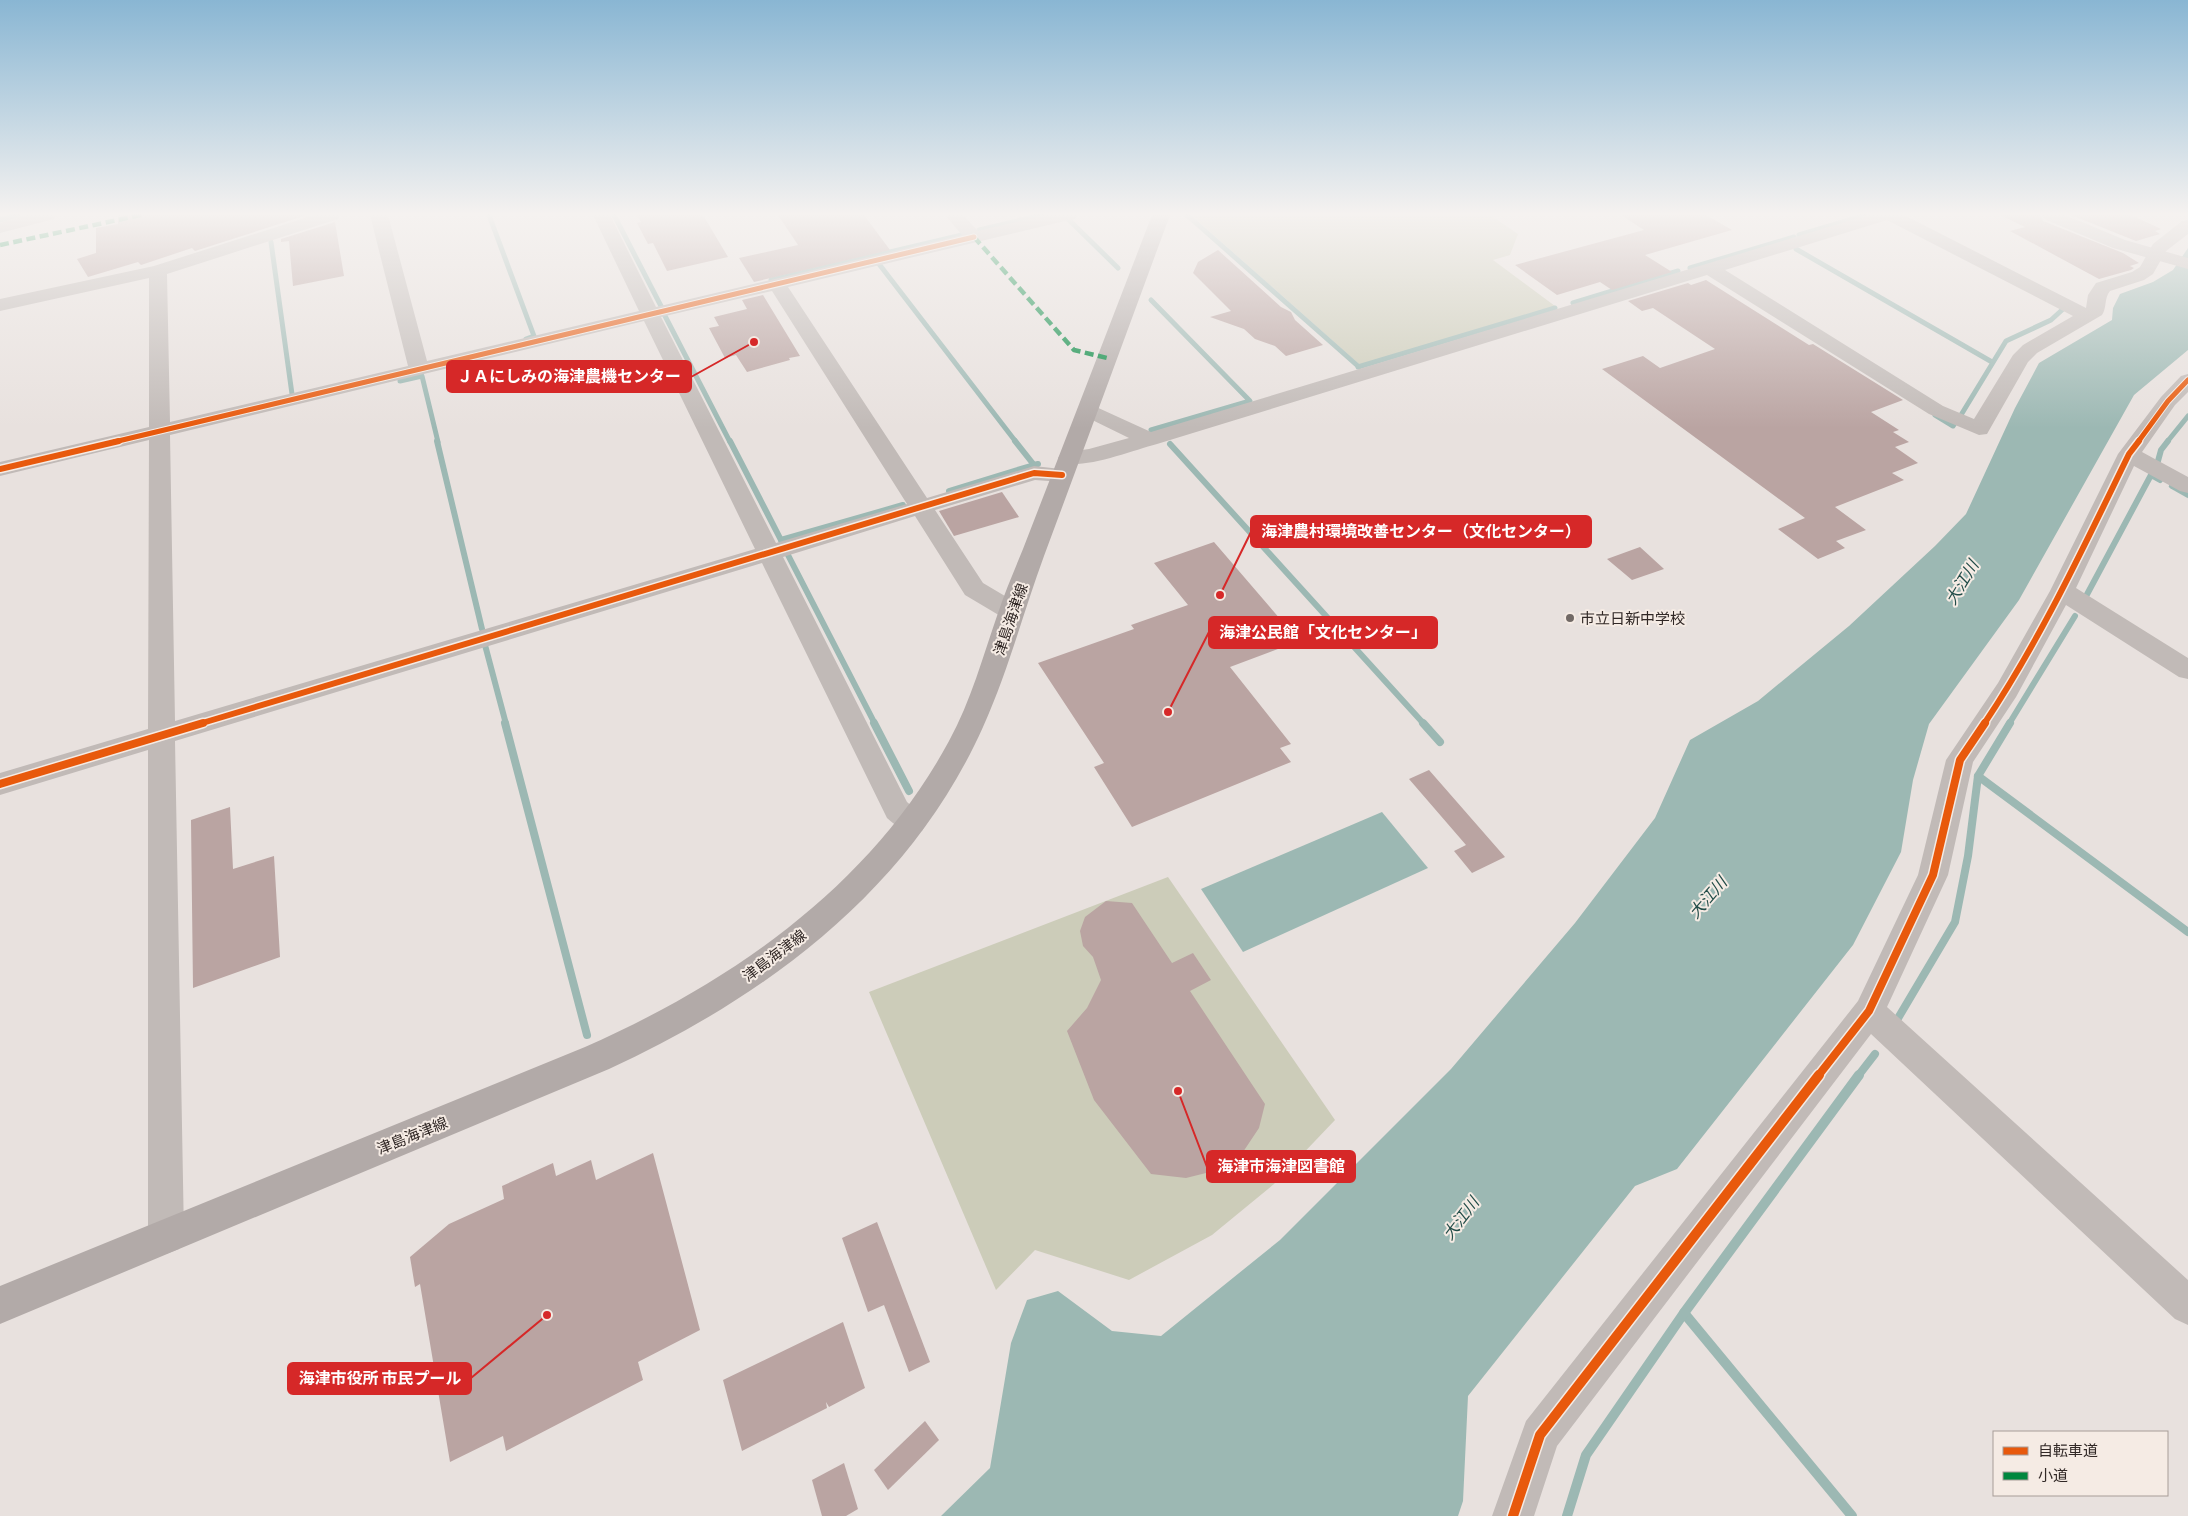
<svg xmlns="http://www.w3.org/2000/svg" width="2188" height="1516" viewBox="0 0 2188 1516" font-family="Barlow,'Noto Sans JP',sans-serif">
	<rect width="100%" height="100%" fill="#e8e1de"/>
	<!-- green -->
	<g fill="#ccccb9">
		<polygon points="1191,215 1490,215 1518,234 1510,255 1493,260 1555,306 1360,365"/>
		<polygon points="1168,877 1335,1120 1274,1184 1212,1235 1129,1280 1035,1250 996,1290 869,992"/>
	</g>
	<!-- water -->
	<g fill="#9cb8b3">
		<polygon points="2188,248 2188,350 2134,395 2019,600 1929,724 1913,780 1901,852 1853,945 1677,1169 1635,1186 1468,1396 1463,1501 1458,1516 941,1516 990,1468 1011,1343 1027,1300 1058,1291 1112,1331 1161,1336 1280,1240 1451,1069 1575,923 1655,818 1690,740 1758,701 1849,626 1935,546 1966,514 2015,408 2039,363 2112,320 2113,308 2120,294 2153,282 2173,270"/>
		<polygon points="1382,812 1428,868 1243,952 1201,889"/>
	</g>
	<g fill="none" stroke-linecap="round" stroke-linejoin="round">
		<!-- stream-far3 -->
		<g stroke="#9cb8b3" stroke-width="5">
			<polyline points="489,215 534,336 526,339"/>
			<polyline points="614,215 662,308"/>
			<polyline points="1187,215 1359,367"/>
			<polyline points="1067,218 1118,268"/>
			<polyline points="0,220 18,215"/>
			<polyline points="979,230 1042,215"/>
			<polyline points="1799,235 1866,215"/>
			<polyline points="271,242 292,394"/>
			<polyline points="1796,249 1992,362"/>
			<polyline points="879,264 1016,442"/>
			<polyline points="1690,268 1794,237"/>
			<polyline points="771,280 962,235"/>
			<polyline points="1151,300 1250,401 1151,430"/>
			<polyline points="1573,303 1678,271"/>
			<polyline points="664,314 730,442"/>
			<polyline points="1358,367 1555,308"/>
			<polyline points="400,378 400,381 422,376 438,442"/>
			<polyline points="1935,415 1953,426 1955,423"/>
			<polyline points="1961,415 2006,341 2051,320 2062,310"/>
			<polyline points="2167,442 2188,416"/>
		</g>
		<!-- stream-far2 -->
		<g stroke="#9cb8b3" stroke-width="6">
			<polyline points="437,441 482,629"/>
			<polyline points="730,441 783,544"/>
			<polyline points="1015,441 1034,465 1038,464"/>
			<polyline points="1170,444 1424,724"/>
			<polyline points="2158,461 2161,450 2168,441"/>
			<polyline points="2172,486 2188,495"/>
			<polyline points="949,491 1034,465"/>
			<polyline points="781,540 903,505"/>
			<polyline points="788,555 875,724"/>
			<polyline points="2084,600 2151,475 2160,480"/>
			<polyline points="485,645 506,724"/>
			<polyline points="2009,724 2075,616"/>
		</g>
		<!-- stream-far1 -->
		<g stroke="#9cb8b3" stroke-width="8">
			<polyline points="505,723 587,1035"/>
			<polyline points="874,723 909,791"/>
			<polyline points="1423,723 1440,742"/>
			<polyline points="1978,776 2188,932"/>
			<polyline points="1894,1025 1955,922 1968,856 1978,776 2010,723"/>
			<polyline points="1858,1076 1875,1054"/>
		</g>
		<!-- stream -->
		<g stroke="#9cb8b3" stroke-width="10">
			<polyline points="1684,1313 1852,1516"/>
			<polyline points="1567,1516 1586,1455 1684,1313 1859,1075"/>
		</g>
	</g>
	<!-- building -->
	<g fill="#baa4a2">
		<polygon points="118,215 307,215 195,251 192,248 141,265 138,262 88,277 77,259 96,253 96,228 118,224"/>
		<polygon points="637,215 703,215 728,257 667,271 653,243 648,244 637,223 641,222"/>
		<polygon points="778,215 864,215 890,250 754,282 739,258 798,245"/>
		<polygon points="1621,215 1706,215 1732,230 1645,255 1672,272 1612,290 1600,282 1557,295 1515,265 1644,230"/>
		<polygon points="2000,215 2040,215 2043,221 2123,253 2139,263 2130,266 2134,268 2131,270 2099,279 2010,231 2025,227"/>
		<polygon points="2071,215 2131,215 2161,229 2155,231 2160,234 2136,241"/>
		<polygon points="335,222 344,276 293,286 289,241 281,242 281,239"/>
		<polygon points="1218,250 1281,307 1291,312 1295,320 1323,345 1286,356 1275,346 1255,339 1244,329 1210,317 1231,311 1193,273 1198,262"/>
		<polygon points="1706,280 1809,345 1813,344 1903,400 1871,412 1899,430 1893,432 1909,442 1895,447 1918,463 1892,473 1904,480 1835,507 1866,530 1836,541 1845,548 1818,559 1778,529 1805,518 1602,369 1643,356 1660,368 1715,349 1653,308 1642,311 1628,301 1688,283 1691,285"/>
		<polygon points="763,295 800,356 789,358 790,360 747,372 736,355 725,358 709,328 719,326 714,317 747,309 742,300"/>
		<polygon points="1002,492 1019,517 954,536 939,511"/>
		<polygon points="1214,542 1299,641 1230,667 1291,744 1280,748 1291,762 1132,827 1094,767 1104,763 1038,663 1134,629 1131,625 1188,605 1154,563"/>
		<polygon points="1640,547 1664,569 1632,580 1607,559"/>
		<polygon points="1429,770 1505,857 1472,873 1454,851 1466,845 1409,779"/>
		<polygon points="230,807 233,869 274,856 280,957 193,988 191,820"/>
		<polygon points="1106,901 1132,903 1172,963 1193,953 1211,980 1190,991 1265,1104 1259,1128 1239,1158 1218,1170 1186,1178 1151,1174 1094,1100 1067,1031 1087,1008 1101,980 1093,957 1083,946 1080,931 1085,917"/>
		<polygon points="653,1153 700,1330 638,1362 643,1380 506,1451 503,1436 450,1462 420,1284 415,1287 410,1257 449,1224 504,1199 502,1186 553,1163 556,1176 591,1160 596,1180"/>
		<polygon points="877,1222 930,1362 909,1372 884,1305 868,1312 842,1238"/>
		<polygon points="843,1322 865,1388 829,1407 826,1402 827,1408 742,1451 723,1380"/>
		<polygon points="925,1421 939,1440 888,1490 874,1470"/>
		<polygon points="844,1463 858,1509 846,1516 822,1516 812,1480"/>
	</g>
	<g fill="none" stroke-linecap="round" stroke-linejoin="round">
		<!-- minor -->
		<g fill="#c1bab7" fill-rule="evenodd">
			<polygon points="27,215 56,215 54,219 0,233 0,223"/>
			<path d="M314 215H340L338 219 167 274 170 422 408 366 370 215H388L427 361 639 311 593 215H610L656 307 962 235 945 215H963L978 231 1045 215H1077L1075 219 1069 220 788 287 927 498 1034 466 1070 470 1073 475 1070 480 1062 482 1035 480 935 510 983 583 1020 605 1023 611 1020 617 1011 620 1002 617 965 595 915 516 783 557 907 802 922 815 926 823 922 831C906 836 899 828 887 818L762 563 175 741 184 1236 179 1249 166 1254 153 1249 148 1236V750L0 795V773L148 729 149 440 0 476V462L149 427V278L0 311V299L154 266ZM772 291 907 504 776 543 661 317ZM644 321 755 549 175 721 170 435Z"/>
			<path d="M1868 215H1904L2086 308 2088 295 2096 283 2132 272 2140 267 2153 244 2182 221 2188 220V234L2166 251 2153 274 2144 280 2110 291C2104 298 2107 308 2102 315L2037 353 2028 362 1987 434 1979 435 1929 414 1707 275 1157 444C1131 451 1086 469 1061 463L1058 458 1061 453 1089 449 1129 438 1080 414 1077 410 1080 406 1087 404 1094 406 1151 432ZM1887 220 2073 316 2023 345 2013 355 1974 419 1943 406 1725 270Z"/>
			<polygon points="2188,374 2188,392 2175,405 2142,452 2188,477 2188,493 2180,491 2134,466 2076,588 2188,658 2188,679 2179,677 2066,605 2016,697 1973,762 1948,875 1887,1007 2188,1280 2188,1325 2175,1319 1871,1034 1557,1446 1534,1516 1492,1516 1526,1421 1858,1001 1918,875 1946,760 1998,683 2050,591 2118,454 2161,397 2181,376"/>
		</g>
		<!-- tertiary -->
		<polygon fill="#c1bab7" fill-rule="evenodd" points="2042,215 2065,215 2125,240 2188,258 2188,269 2113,248 2044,219"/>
		<!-- secondary -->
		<path fill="#b2aaa8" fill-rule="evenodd" d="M1152 215H1170C1128 329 1086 443 1044 556 1023 613 1008 672 983 727 910 890 767 996 609 1069L0 1324V1286L585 1047C732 982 871 886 949 741 971 701 983 656 998 613 1005 592 1014 571 1023 549 1066 438 1109 327 1152 215Z"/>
		<!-- quiet -->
		<g stroke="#00873e" stroke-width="4.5" stroke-dasharray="9 4.5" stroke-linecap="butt">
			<polyline points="974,237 1074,350 1107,358"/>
			<polyline points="0,245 141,215"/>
		</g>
		<defs>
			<g id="cycleway-far3">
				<polyline points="114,442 974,237"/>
				<polyline points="2138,442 2168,401 2188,380"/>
			</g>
			<g id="cycleway-far2">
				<polyline points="0,469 119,441"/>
				<polyline points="199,724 1034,473 1062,475"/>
				<path d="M1984 724C2041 639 2084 546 2129 454L2139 441"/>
			</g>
			<g id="cycleway-far1">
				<polyline points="0,784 203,723"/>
				<polyline points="1818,1076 1869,1011 1933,875 1960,760 1985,723"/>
			</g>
			<polyline id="cycleway" points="1513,1516 1540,1435 1819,1075"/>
		</defs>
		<!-- cycleway-far3 casing -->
		<use href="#cycleway-far3" stroke="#f5ebe4" stroke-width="7"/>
		<!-- cycleway-far2 casing -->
		<use href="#cycleway-far2" stroke="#f5ebe4" stroke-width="9"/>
		<!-- cycleway-far1 casing -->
		<use href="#cycleway-far1" stroke="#f5ebe4" stroke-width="11"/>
		<!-- cycleway casing -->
		<use href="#cycleway" stroke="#f5ebe4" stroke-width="13"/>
		<!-- cycleway-far3 -->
		<use href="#cycleway-far3" stroke="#e8590c" stroke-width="5"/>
		<!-- cycleway-far2 -->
		<use href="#cycleway-far2" stroke="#e8590c" stroke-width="6"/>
		<!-- cycleway-far1 -->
		<use href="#cycleway-far1" stroke="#e8590c" stroke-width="8"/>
		<!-- cycleway -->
		<use href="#cycleway" stroke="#e8590c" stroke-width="10"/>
	</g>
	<!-- sky -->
	<linearGradient id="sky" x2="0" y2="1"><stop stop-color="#89b6d3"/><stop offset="0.5" stop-color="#f5f2f0"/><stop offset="1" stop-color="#f5f2f0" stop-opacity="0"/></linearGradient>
	<rect width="2188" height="428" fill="url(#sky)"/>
	<!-- markers -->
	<circle fill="#716966" stroke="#f5ebe4" stroke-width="2" cx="1570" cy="618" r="5"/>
	<g text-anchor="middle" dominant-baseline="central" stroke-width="4" stroke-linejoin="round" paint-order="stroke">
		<!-- poi labels -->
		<g font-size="15" fill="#312826" stroke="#f5ebe4" text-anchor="start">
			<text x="1580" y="618">市立日新中学校</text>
		</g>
		<!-- street labels -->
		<g font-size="15" fill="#312826" stroke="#f5ebe4">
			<text transform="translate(1010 619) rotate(-71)">津島海津線</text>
			<text transform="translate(774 955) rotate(-37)">津島海津線</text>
			<text transform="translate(412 1135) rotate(-22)">津島海津線</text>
		</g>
		<!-- water labels -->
		<g font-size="16" font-style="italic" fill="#224c48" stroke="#f5ebe4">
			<text transform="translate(1961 582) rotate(-59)">大江川</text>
			<text transform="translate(1707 897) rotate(-49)">大江川</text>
			<text transform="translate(1460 1218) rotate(-53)">大江川</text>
		</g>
	</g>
	<!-- callouts -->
	<path fill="none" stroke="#d62828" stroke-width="2" d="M754 342L691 377M1220 595L1251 532M1168 712L1209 632M1178 1091L1207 1167M547 1315L471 1378"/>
	<g fill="#d62828" stroke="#f5ebe4" stroke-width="2">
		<circle cx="754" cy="342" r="5"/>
		<circle cx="1220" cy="595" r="5"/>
		<circle cx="1168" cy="712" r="5"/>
		<circle cx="1178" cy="1091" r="5"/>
		<circle cx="547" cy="1315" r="5"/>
	</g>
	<g fill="#d62828" stroke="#d62828" stroke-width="2">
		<rect x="447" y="361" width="244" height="31" rx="5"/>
		<rect x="1251" y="516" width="340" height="31" rx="5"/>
		<rect x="1209" y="617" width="228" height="31" rx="5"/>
		<rect x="1207" y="1151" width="148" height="31" rx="5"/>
		<rect x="288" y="1363" width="183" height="31" rx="5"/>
	</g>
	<g font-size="16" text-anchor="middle" font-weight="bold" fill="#fff">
		<text x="569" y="382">ＪＡにしみの海津農機センター</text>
		<text x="1421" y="537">海津農村環境改善センター（文化センター）</text>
		<text x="1323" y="638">海津公民館「文化センター」</text>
		<text x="1281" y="1172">海津市海津図書館</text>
		<text x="380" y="1384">海津市役所 市民プール</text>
	</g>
	<!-- legend -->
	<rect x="1993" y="1431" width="175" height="65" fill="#f5ebe4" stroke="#a79d98"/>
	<rect x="2003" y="1447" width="25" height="8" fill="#e8590c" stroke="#a79d98"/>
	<text x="2038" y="1456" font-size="15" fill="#312826">自転車道</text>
	<rect x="2003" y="1472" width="25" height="8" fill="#00873e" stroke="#a79d98"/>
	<text x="2038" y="1481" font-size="15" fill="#312826">小道</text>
</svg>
